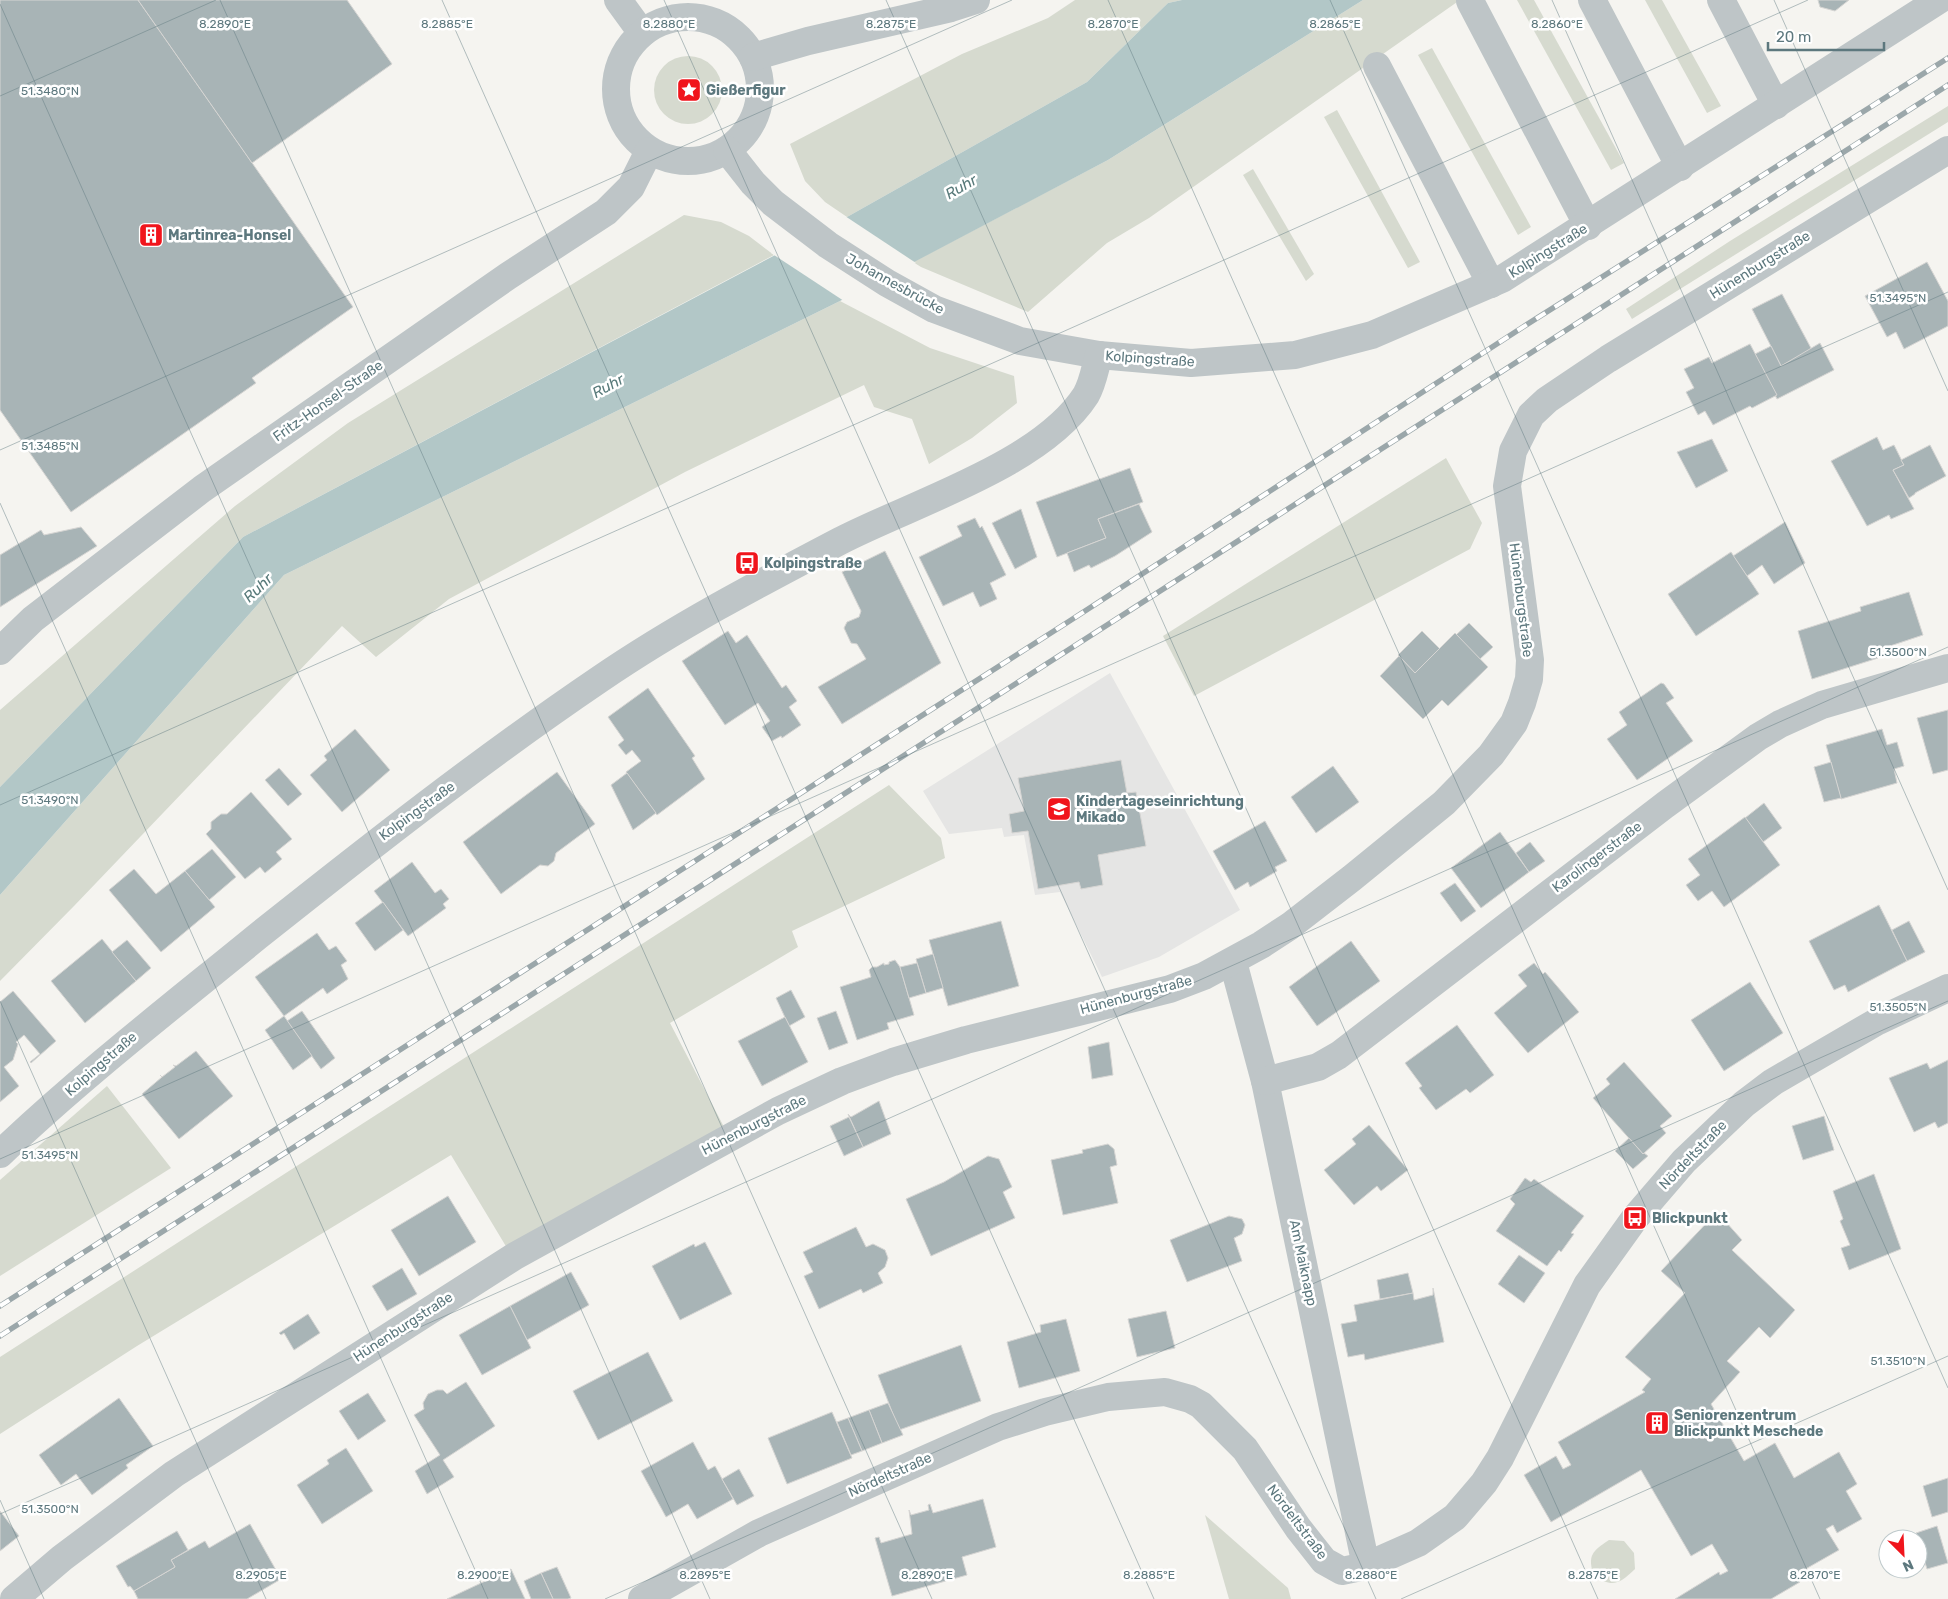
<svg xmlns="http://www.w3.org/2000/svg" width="1948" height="1599" viewBox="0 0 1948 1599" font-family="Rubik,sans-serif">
	<rect width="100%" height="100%" fill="#f5f4f0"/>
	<!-- built -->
	<polygon fill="#e5e5e4" points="1110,673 1240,910 1159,957 1102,977 1060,892 1035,895 1024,835 1004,837 1002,828 949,834 923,791"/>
	<!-- green -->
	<g fill="#d6dacf">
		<polygon points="1075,0 1182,0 1168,3 1087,82 847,217 825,202 805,181 790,144 962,54 1048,18"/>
		<polygon points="1363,0 1460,0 1149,218 1107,243 1028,312 921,267 913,262 1108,160"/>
		<polygon points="1517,0 1534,0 1624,163 1611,170"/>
		<polygon points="1645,0 1662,0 1721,106 1707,113"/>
		<polygon points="1432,48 1531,227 1518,235 1418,55"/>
		<circle cx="688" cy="90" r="34"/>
		<polygon points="1948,106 1948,122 1632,319 1626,309 1730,241"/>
		<polygon points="1337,110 1420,262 1408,268 1324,117"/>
		<polygon points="1253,169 1314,274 1306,281 1243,175"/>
		<polygon points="684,215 721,222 749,236 774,255 243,537 0,787 0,710 235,506 348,423"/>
		<polygon points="840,301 930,348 1014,376 1017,403 972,438 929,464 912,419 874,407 864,385 685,472 449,599 376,657 342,626 74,906 0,981 0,895 284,575"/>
		<polygon points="1446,458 1482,523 1470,549 1194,696 1163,636"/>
		<polygon points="889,785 941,838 945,858 792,931 798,947 670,1023 724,1127 507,1248 451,1155 137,1346 0,1434 0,1357"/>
		<polygon points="107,1086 171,1168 0,1276 0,1180"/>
		<polygon points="1205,1515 1288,1588 1291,1599 1229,1599"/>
		<path d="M1609 1540 1624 1541 1634 1553 1635 1569C1619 1584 1613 1588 1594 1576 1587 1556 1592 1551 1609 1540Z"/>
	</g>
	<!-- water -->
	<polygon fill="#b2c7c7" points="1182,0 1363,0 1108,160 840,301 284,575 0,895 0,787 243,537 847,217 1087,82 1168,3"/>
	<!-- pier -->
	<polygon fill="#f5f4f0" points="845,216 916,263 844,301 771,253"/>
	<!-- building -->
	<g fill="#a8b4b6" stroke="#d6d5d3">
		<polygon points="0,0 138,0 353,307 252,378 256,383 71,512 0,410"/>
		<polygon points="138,0 347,0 392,64 252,163"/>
		<polygon points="1818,0 1849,0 1835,11 1820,7"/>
		<polygon points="1927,262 1948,301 1948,326 1904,349 1896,332 1887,337 1865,296"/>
		<polygon points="1782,294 1812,350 1781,366 1752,309"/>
		<polygon points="1820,343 1834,370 1777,399 1755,354 1771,346 1781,366"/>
		<polygon points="1750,344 1777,395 1752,408 1750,406 1713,425 1705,411 1698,415 1686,392 1694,388 1684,369 1709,357 1712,363"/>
		<polygon points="1877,437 1883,450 1894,445 1904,465 1893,470 1914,509 1891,519 1889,515 1867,526 1831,461"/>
		<polygon points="1712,439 1728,471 1696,488 1677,452"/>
		<polygon points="1930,445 1946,476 1915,493 1915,494 1909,498 1893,470 1904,465 1901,460"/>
		<polygon points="1130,468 1143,502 1098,519 1106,538 1057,557 1036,502"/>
		<polygon points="1139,504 1152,532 1115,556 1091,568 1089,565 1074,572 1067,553 1106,538 1098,519"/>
		<polygon points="1021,509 1037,557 1015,569 992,523"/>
		<polygon points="975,518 980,528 982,526 1006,575 990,583 997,599 980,607 973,592 943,606 919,557 962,536 957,526"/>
		<polygon points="1785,522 1805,563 1774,584 1762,565 1747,576 1733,556"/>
		<polygon points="81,527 97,546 0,607 0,555 41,530 44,535"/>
		<polygon points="885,551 941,663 842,724 818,687 866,659 857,644 851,643 844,628 847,622 859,617 861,611 842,572"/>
		<polygon points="1731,552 1759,594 1696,636 1668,594"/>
		<polygon points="1909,592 1923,635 1875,651 1878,658 1812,679 1798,631 1861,611 1860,607"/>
		<polygon points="1469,623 1493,647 1480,659 1456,635"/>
		<polygon points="728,631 736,643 747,635 782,688 786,685 797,701 789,707 801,725 782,738 781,736 772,741 762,727 770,721 758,703 725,725 682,661"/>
		<polygon points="1422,631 1440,649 1415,673 1398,655"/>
		<polygon points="1455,633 1488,667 1448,706 1442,700 1423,719 1380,676 1399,656 1415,673"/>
		<polygon points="1661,683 1664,684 1674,698 1666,703 1693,741 1637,780 1607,739 1627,725 1619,712"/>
		<polygon points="648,688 695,756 692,758 705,779 657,815 626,772 641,761 632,750 626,755 618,745 624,740 608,717"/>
		<polygon points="1948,710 1948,770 1933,774 1917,718"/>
		<polygon points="355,729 390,770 342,812 310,775 327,760 324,756"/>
		<polygon points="1882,729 1887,745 1897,742 1904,766 1894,769 1897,783 1841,799 1826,745"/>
		<polygon points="1121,760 1127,793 1136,792 1146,846 1098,855 1103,885 1081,889 1079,882 1038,889 1028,831 1012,833 1009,814 1024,811 1018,778"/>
		<polygon points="1831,762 1841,798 1824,802 1814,767"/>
		<polygon points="1333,766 1359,802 1316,833 1291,797"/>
		<polygon points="279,768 302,794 288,806 265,780"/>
		<polygon points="557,772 595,824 556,853 554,861 548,866 540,865 501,894 463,842"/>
		<polygon points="627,773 656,813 633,830 611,785"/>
		<polygon points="251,792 292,839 276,852 282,859 265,873 260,867 245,879 206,834 211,829 211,822 221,814 227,814"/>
		<polygon points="1764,803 1782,828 1763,842 1745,818"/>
		<polygon points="1745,817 1780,865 1724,907 1712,891 1698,901 1686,885 1700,875 1688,859"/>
		<polygon points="1265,821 1287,861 1275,867 1277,871 1250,887 1248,882 1235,890 1213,851"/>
		<polygon points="1500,832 1529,872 1481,908 1451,868"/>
		<polygon points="1530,842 1545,861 1529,872 1516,853"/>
		<polygon points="212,849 236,877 209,900 185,871"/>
		<polygon points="412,862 435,893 441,889 449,899 443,904 446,908 408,936 374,891"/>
		<polygon points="134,869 156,894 185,871 215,907 161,952 109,890"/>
		<polygon points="1455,883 1476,911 1461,922 1440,893"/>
		<polygon points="383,902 403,930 375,951 355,923"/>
		<polygon points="1879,905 1907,961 1848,992 1845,985 1834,990 1809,941"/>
		<polygon points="1001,921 1019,986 948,1006 929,940"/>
		<polygon points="1909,921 1925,952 1907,961 1892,930"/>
		<polygon points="317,933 329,950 336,946 347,961 341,965 348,979 327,994 323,988 284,1016 255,977"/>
		<polygon points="102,939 136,981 85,1023 51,981"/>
		<polygon points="127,940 151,968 136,981 112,952"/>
		<polygon points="1351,941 1380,981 1317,1026 1289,987"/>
		<polygon points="933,954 943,988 926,993 916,959"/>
		<polygon points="895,960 900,967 914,1015 887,1023 889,1029 857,1040 840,987 871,977 869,970 872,967 877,967 884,963 884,965 889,964 889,962"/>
		<polygon points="917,963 926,993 909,998 900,967"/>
		<polygon points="1534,963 1543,974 1545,972 1579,1012 1528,1053 1494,1013 1527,986 1518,975"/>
		<polygon points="1750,982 1783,1033 1724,1071 1691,1020"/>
		<polygon points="791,990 805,1017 789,1026 776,998"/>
		<polygon points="13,991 56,1041 31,1063 30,1062 40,1054 24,1035 16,1042 18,1044 13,1060 4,1067 19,1086 0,1102 0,1002"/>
		<polygon points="302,1011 335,1058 321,1069 287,1021"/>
		<polygon points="836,1011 848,1043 829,1050 817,1018"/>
		<polygon points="284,1016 312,1056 293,1070 265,1030"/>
		<polygon points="785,1017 808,1062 762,1086 738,1041"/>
		<polygon points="1457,1025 1494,1075 1470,1093 1466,1089 1436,1110 1419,1088 1422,1086 1405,1063"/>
		<polygon points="1109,1042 1113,1075 1092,1079 1088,1047"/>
		<polygon points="196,1051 233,1096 179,1139 142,1094 162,1077 160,1075 162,1077 175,1067 173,1065 176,1066"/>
		<polygon points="1948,1060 1948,1123 1938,1128 1935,1122 1914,1132 1889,1078 1927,1063 1930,1069"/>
		<polygon points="1624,1062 1672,1116 1660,1126 1666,1133 1643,1154 1593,1098 1610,1084 1606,1079"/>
		<polygon points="879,1101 891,1134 863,1147 848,1114 851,1117"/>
		<polygon points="1824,1116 1834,1150 1803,1160 1792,1126"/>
		<polygon points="849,1117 863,1147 844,1156 830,1126"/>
		<polygon points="1369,1125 1408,1170 1381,1191 1377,1186 1354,1205 1324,1170 1356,1144 1352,1139"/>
		<polygon points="1629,1138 1643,1154 1644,1153 1648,1156 1633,1169 1615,1151"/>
		<polygon points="1108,1144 1114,1149 1117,1165 1110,1167 1118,1203 1063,1215 1051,1160 1083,1153 1082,1150"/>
		<polygon points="988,1156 999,1159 1012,1187 1003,1192 1015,1218 931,1256 906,1199 944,1182"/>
		<polygon points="1874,1174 1901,1249 1849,1270 1841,1248 1850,1245 1840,1221 1843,1219 1833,1191"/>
		<polygon points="1525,1178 1531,1182 1534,1179 1584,1216 1571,1233 1574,1234 1561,1252 1559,1250 1547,1266 1496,1231 1515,1204 1510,1199"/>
		<polygon points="448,1196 476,1242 419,1276 391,1230"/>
		<polygon points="1717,1212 1742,1240 1732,1250 1795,1310 1770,1338 1759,1327 1727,1361 1740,1372 1711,1404 1744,1461 1775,1443 1794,1478 1839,1452 1857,1484 1846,1491 1862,1519 1837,1533 1833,1525 1826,1529 1839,1550 1795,1575 1800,1582 1771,1599 1675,1599 1719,1572 1720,1575 1728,1571 1712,1544 1691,1556 1641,1470 1551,1522 1524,1475 1556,1456 1563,1469 1571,1465 1558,1442 1645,1392 1642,1390 1651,1379 1625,1357 1685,1293 1661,1271"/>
		<polygon points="1229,1216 1242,1219 1245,1225 1242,1234 1234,1238 1242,1261 1187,1282 1170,1240"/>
		<polygon points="856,1227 866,1247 873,1244 885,1250 888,1258 885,1267 878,1273 883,1283 863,1293 861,1289 819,1309 804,1276 813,1272 803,1252"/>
		<polygon points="705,1242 732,1294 680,1320 652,1266 694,1244 695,1247"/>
		<polygon points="1519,1255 1545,1273 1524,1303 1498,1284"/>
		<polygon points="402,1268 417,1294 387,1311 372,1286"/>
		<polygon points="571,1272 589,1305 527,1340 510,1306"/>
		<polygon points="1408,1273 1413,1293 1380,1299 1377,1280"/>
		<polygon points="1433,1288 1444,1342 1365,1360 1364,1354 1348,1357 1341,1324 1357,1321 1354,1305 1413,1293 1414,1300 1433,1295"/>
		<polygon points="510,1306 531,1348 482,1375 459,1335"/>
		<polygon points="1166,1311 1175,1348 1137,1357 1128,1319"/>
		<polygon points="308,1314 320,1333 294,1350 284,1333 281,1335 279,1333"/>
		<polygon points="1066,1319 1080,1371 1019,1388 1007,1342 1041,1332 1040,1325"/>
		<polygon points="961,1345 981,1401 899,1430 878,1375"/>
		<polygon points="648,1352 673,1401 598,1440 573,1391"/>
		<polygon points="466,1382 495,1426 443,1460 454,1477 427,1494 415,1471 440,1455 414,1415 424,1409 423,1403 428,1394 437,1390 443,1390 447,1394"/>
		<polygon points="368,1393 386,1421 358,1440 339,1411"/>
		<polygon points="119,1398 153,1446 126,1465 128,1468 92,1495 76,1474 61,1485 39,1455"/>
		<polygon points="888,1403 903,1435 882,1443 869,1410"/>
		<polygon points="869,1410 882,1443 862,1451 848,1418"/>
		<polygon points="832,1412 852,1458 787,1484 768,1438"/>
		<polygon points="848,1418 862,1451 851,1455 837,1422"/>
		<polygon points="693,1442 708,1470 715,1466 733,1499 697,1519 688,1504 666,1517 641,1471"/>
		<polygon points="346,1448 373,1491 322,1524 297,1485 329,1464 327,1460"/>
		<polygon points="739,1469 754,1496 737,1505 722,1479"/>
		<polygon points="1948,1478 1948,1512 1932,1517 1923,1486"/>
		<polygon points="983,1499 996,1547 962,1557 967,1575 892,1596 875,1538 879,1537 881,1543 912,1534 909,1510 911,1515 929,1510 928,1505 930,1504 933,1513"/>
		<polygon points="0,1511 19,1536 0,1551"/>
		<polygon points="250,1524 281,1579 247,1599 138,1599 134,1591 175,1567 171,1560 205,1541 209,1548"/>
		<polygon points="1937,1526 1948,1563 1927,1569 1916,1533"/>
		<polygon points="177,1531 188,1550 171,1560 175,1567 134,1591 130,1586 128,1587 116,1566"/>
		<polygon points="557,1567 571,1598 568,1599 553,1599 541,1573"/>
		<polygon points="511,1569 525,1599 447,1599"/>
		<polygon points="541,1573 553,1599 531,1599 524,1581"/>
	</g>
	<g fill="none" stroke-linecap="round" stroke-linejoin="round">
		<!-- minor -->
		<g stroke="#bec5c7" stroke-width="28">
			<polyline points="618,0 642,33"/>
			<polyline points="1592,0 1680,167"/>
			<polyline points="1721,0 1776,105"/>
			<polyline points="1470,1 1588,226"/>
			<circle cx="688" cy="89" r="72"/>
			<polyline points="753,57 808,41 951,8 976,0"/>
			<polyline points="1377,66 1491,284"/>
			<polyline points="727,150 753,183 773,203 828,245 887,283 934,309 1020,341 1099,355 1191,363 1295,355 1372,335 1502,279 1939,0"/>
			<polyline points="0,651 33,619 202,489 508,276 606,212 631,187 649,151"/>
			<polyline points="1233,962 1265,1081 1366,1566"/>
			<polyline points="1265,1081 1318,1067 1339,1055 1665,805 1758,737 1780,724 1822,705 1948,668"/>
			<path d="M0 1154C82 1076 171 1007 258 936 370 847 482 759 600 679 676 627 758 584 840 541 913 503 1041 465 1086 395 1093 383 1095 368 1099 355"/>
			<polyline points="14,1599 62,1558 174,1474 515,1256 778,1111 842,1081 893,1062 966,1040 1170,989 1204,976 1261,945 1290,926 1352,878 1444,803 1491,755 1514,723 1522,703 1529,679 1530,660 1507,486 1513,451 1531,415 1547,400 1608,359 1948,150"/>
			<polyline points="642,1599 759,1533 998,1427 1045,1412 1108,1397 1165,1392 1190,1399 1201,1405 1245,1449 1298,1528 1324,1561 1342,1571 1366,1566 1418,1543 1455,1517 1484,1483 1500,1458 1587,1285 1635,1218 1684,1161 1744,1104 1773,1082 1878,1021 1948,988"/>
		</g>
		<defs>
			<g id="rail">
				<polyline points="0,1306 1068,622 1523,327 1948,58"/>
				<polyline points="0,1336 1948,85"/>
			</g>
		</defs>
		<!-- rail casing -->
		<use href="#rail" stroke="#9ba7aa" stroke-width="5.5"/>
		<!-- rail -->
		<use href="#rail" stroke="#fff" stroke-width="4" stroke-dasharray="11" stroke-linecap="butt"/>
	</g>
	<!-- ticks -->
	<path fill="none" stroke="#5d787e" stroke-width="1" stroke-opacity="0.45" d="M220 0 932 1599M442 0 1154 1599M664 0 1376 1599M886 0 1598 1599M1108 0 1820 1599M1330 0 1948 1388M1552 0 1948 890M1774 0 1948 391M0 4 710 1599M0 96 216 0M0 450 1012 0M0 503 488 1599M0 805 1808 0M0 1001 266 1599M0 1159 1948 292M0 1500 44 1599M0 1514 1948 647M605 1599 1948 1001M1401 1599 1948 1356"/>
	<!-- icons -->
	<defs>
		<symbol id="sight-square" viewBox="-11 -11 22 22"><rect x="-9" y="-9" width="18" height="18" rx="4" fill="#f0151c" stroke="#fff"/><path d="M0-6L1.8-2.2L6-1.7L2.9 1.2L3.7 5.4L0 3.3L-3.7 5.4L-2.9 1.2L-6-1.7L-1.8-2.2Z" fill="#fff"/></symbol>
		<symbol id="building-square" viewBox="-11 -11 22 22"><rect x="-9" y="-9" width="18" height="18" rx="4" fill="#f0151c" stroke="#fff"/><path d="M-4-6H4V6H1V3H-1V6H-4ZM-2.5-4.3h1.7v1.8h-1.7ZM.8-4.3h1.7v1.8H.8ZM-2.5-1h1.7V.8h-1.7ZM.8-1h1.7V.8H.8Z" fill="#fff"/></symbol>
		<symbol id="bus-square" viewBox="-11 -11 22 22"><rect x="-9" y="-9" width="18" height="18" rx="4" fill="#f0151c" stroke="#fff"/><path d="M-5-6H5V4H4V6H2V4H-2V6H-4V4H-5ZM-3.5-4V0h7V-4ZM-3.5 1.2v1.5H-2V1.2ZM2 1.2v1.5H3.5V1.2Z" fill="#fff"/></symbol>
		<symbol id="school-square" viewBox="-11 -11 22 22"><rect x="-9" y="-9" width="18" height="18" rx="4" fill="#f0151c" stroke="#fff"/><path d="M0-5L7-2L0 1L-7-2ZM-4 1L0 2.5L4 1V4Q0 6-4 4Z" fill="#fff"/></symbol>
	</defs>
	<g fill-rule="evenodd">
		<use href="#sight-square" x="675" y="76" width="28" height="28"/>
		<use href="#building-square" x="137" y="221" width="28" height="28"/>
		<use href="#bus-square" x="733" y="549" width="28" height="28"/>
		<use href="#school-square" x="1045" y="795" width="28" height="28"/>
		<use href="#bus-square" x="1621" y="1204" width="28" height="28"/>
		<use href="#building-square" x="1643" y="1409" width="28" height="28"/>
	</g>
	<g text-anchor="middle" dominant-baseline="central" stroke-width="5" stroke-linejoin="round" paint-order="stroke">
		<!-- poi labels -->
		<g font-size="14" font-weight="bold" fill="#5d787e" stroke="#fff" text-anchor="start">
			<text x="706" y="90">Gießerfigur</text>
			<text x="168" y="235">Martinrea-Honsel</text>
			<text x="764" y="563">Kolpingstraße</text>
			<text x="1076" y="801">Kindertageseinrichtung<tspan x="1076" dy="16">Mikado</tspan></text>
			<text x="1652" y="1218">Blickpunkt</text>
			<text x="1674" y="1415">Seniorenzentrum<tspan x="1674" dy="16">Blickpunkt Meschede</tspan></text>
		</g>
		<!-- street labels -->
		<g font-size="14" fill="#5d787e" stroke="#fff">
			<text transform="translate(1548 251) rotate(-32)">Kolpingstraße</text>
			<text transform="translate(1760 265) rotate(-32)">Hünenburgstraße</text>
			<text transform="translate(895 284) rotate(29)">Johannesbrücke</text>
			<text transform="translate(1150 359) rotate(4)">Kolpingstraße</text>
			<text transform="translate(328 401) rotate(-35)">Fritz-Honsel-Straße</text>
			<text transform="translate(1521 600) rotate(83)">Hünenburgstraße</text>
			<text transform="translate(417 811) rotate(-36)">Kolpingstraße</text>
			<text transform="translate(1597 857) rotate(-37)">Karolingerstraße</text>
			<text transform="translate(1136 995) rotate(-15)">Hünenburgstraße</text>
			<text transform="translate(101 1064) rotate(-41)">Kolpingstraße</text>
			<text transform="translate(754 1125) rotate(-27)">Hünenburgstraße</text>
			<text transform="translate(1693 1155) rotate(-46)">Nördeltstraße</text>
			<text transform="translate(1303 1263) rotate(78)">Am Maiknapp</text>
			<text transform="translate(403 1327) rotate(-33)">Hünenburgstraße</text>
			<text transform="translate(890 1475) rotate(-24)">Nördeltstraße</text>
			<text transform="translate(1297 1522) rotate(53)">Nördeltstraße</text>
		</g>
		<!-- water labels -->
		<g font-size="15" font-style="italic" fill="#587a7a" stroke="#fff">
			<text transform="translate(961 187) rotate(-30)">Ruhr</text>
			<text transform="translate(608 386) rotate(-29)">Ruhr</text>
			<text transform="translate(258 588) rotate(-44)">Ruhr</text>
		</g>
	</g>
	<g font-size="12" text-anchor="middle" fill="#5d787e" stroke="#fff" stroke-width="5" stroke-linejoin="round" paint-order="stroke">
		<text x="225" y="28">8.2890°E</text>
		<text x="447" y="28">8.2885°E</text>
		<text x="669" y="28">8.2880°E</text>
		<text x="891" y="28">8.2875°E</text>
		<text x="1113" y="28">8.2870°E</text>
		<text x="1335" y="28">8.2865°E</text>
		<text x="1557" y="28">8.2860°E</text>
		<text x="50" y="95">51.3480°N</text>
		<text x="1898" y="302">51.3495°N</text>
		<text x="50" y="450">51.3485°N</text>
		<text x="1898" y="656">51.3500°N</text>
		<text x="50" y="804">51.3490°N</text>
		<text x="1898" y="1011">51.3505°N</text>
		<text x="50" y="1159">51.3495°N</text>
		<text x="1898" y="1365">51.3510°N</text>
		<text x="50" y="1513">51.3500°N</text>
		<text x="261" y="1579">8.2905°E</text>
		<text x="483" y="1579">8.2900°E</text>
		<text x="705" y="1579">8.2895°E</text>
		<text x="927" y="1579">8.2890°E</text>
		<text x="1149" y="1579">8.2885°E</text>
		<text x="1371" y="1579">8.2880°E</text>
		<text x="1593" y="1579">8.2875°E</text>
		<text x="1815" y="1579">8.2870°E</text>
	</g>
	<!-- north arrow -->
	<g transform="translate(1903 1554) rotate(156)"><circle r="24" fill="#ffffff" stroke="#bec9cb"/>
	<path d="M0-4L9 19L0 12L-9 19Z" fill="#f0151c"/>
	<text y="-8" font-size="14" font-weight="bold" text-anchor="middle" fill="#5d787e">N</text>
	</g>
	<!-- scale -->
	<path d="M1768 42v8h116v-8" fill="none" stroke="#5d787e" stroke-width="2.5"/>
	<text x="1776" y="42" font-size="15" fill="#5d787e" stroke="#ffffff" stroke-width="4" paint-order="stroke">20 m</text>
</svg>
